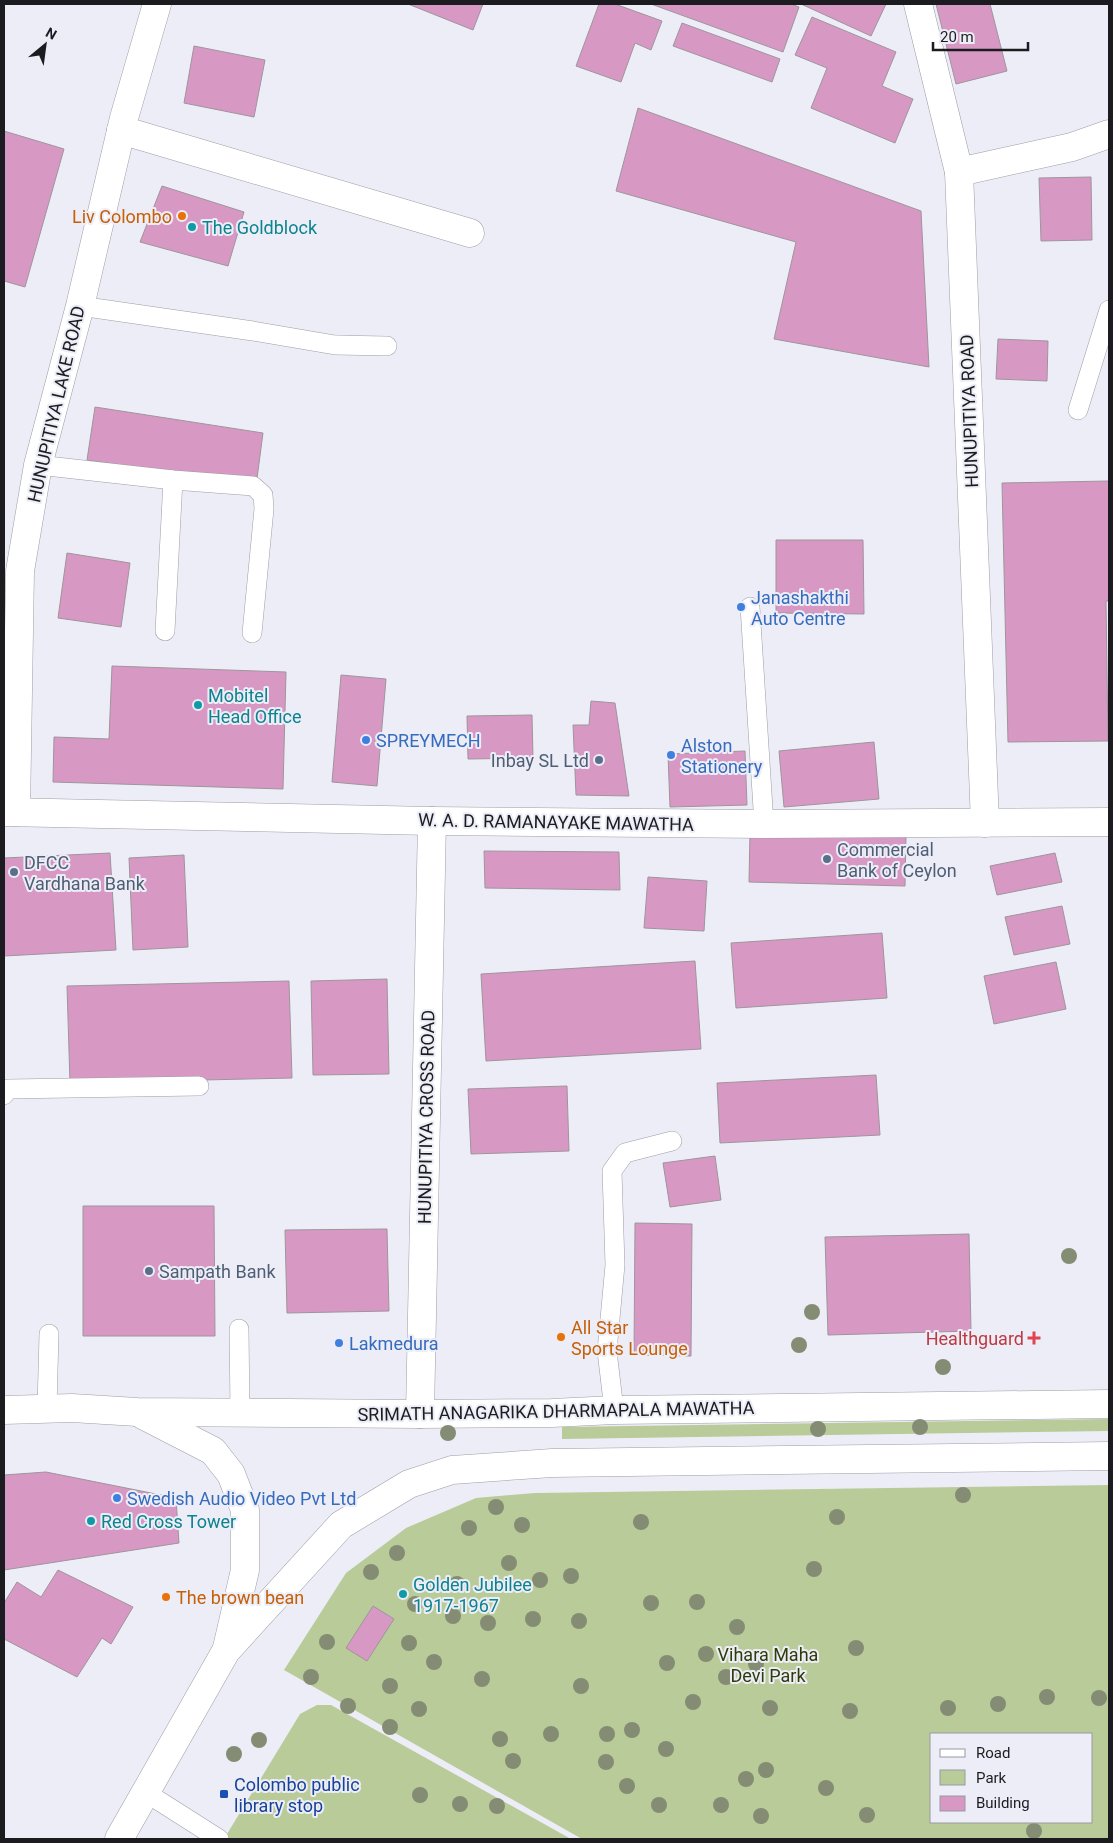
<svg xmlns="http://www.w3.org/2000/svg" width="1113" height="1843" viewBox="0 0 1113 1843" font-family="Roboto,sans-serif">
	<rect width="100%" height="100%" fill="#ededf7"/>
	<!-- green -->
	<g fill="#b9cb99" fill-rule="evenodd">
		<polygon points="1109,1419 1109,1431 562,1439 562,1427"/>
		<path d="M1109 1485V1839H582L284 1670 346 1573 406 1528 476 1498 535 1493ZM932 1734H1092V1822H932Z"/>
		<polygon points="317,1705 331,1705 571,1839 224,1839 300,1714"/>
	</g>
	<!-- building -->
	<g fill="#d799c4" stroke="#9e959b">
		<polygon points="408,4 483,4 473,30"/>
		<polygon points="599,4 615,4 662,21 651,50 635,43 621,82 576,66"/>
		<polygon points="651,4 791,4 799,7 783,52"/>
		<polygon points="801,4 886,4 871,36"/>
		<polygon points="936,4 990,4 1007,71 956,84"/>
		<polygon points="812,17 896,52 882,86 913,99 895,143 811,108 827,68 795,55"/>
		<polygon points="682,23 780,59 772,82 673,46"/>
		<polygon points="194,46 265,60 254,117 184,103"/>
		<polygon points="638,108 921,211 929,367 774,339 796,242 616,191"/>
		<polygon points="4,131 64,149 25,287 4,281"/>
		<polygon points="1091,177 1092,240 1041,241 1039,178"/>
		<polygon points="162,186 244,212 228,266 140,242"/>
		<polygon points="998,339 1048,341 1047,381 996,379"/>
		<polygon points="95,407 263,433 256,486 87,460"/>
		<polygon points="1109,481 1109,601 1106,601 1108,741 1008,742 1002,483"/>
		<polygon points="776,540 863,540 864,614 776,613"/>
		<polygon points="67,553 130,563 121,627 58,618"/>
		<polygon points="112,666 286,672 283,789 53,782 54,737 109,739"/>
		<polygon points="341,675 386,679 377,786 332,782"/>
		<polygon points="591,701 615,703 629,796 576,795 573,725 589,725"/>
		<polygon points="532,715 533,758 468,759 467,716"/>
		<polygon points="874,742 879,799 784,807 779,751"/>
		<polygon points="745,751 747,805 670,807 668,754"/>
		<polygon points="750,831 906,836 905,886 749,882"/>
		<polygon points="484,851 619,852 620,890 485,888"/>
		<polygon points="110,853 116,950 4,956 4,858"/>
		<polygon points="1055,853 1062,882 997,895 990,866"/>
		<polygon points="184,855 188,947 133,950 129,858"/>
		<polygon points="648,877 707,881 704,931 644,928"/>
		<polygon points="1062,906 1070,944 1014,955 1005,917"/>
		<polygon points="882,933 887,998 736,1008 731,943"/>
		<polygon points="695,961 701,1049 486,1061 481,974"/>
		<polygon points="1056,962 1066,1009 994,1024 984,976"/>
		<polygon points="387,979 389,1074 313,1075 311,981"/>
		<polygon points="289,981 292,1078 70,1083 67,986"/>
		<polygon points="876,1075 880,1135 720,1143 717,1083"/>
		<polygon points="567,1086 569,1151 471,1154 468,1089"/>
		<polygon points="715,1156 721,1200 670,1207 663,1163"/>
		<polygon points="83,1206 214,1206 215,1336 83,1336"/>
		<polygon points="635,1223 692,1224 691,1356 634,1355"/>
		<polygon points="387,1229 389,1311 287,1313 285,1230"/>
		<polygon points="969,1234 971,1331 828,1335 825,1237"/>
		<polygon points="46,1472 176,1498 179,1543 4,1570 4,1475"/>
		<polygon points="58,1570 133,1607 111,1644 102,1638 77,1677 4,1639 4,1603 17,1582 41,1597"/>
		<polygon points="373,1606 394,1619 367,1661 346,1648"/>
	</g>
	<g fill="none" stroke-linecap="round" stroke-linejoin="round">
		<defs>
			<g id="lane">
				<polyline points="80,306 253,331 335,345 387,346"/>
				<polyline points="1078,410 1109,310"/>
				<polyline points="38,465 173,480 253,486 263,495 264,509 252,633"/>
				<polyline points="750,607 764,824"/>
				<polyline points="165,631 173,480"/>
				<polyline points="4,1095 8,1089 199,1086"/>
				<polyline points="239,1329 240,1413"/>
				<polyline points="47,1408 49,1334"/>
				<polyline points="614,1410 607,1351 615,1265 612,1171 625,1153 672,1141"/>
				<polyline points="145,1792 219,1839"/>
			</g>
			<g id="street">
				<polyline points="918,4 959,172 985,823"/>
				<polyline points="121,130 470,233"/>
				<polyline points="959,172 1072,147 1109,134"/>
				<polyline points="4,812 432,821 764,824 1109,822"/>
				<polyline points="16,812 20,571 38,465 80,306 124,118 157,4"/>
				<polyline points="420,1414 432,821"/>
			</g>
			<g id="secondary">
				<polyline points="4,1410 72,1408 137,1412 420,1414 552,1413 614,1410 1109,1404"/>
				<polyline points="143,1415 213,1451 231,1474 245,1510 245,1570 227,1648"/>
				<polyline points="119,1839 226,1651 341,1525 409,1484 452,1470 552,1463 1109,1456"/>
			</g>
		</defs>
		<!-- lane casing -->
		<use href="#lane" stroke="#9d9da6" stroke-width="20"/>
		<!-- street casing -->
		<use href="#street" stroke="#9d9da6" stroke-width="29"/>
		<!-- secondary casing -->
		<use href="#secondary" stroke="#9d9da6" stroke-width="29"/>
		<!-- lane -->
		<use href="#lane" stroke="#fff" stroke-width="19"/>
		<!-- street -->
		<use href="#street" stroke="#fff" stroke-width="28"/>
		<!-- secondary -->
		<use href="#secondary" stroke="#fff" stroke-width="28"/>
	</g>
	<!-- trees -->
	<g fill="#848c74">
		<circle cx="1069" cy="1256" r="8"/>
		<circle cx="812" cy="1312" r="8"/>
		<circle cx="799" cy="1345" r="8"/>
		<circle cx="943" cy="1367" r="8"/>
		<circle cx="920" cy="1427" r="8"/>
		<circle cx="818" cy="1429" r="8"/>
		<circle cx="448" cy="1433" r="8"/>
		<circle cx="963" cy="1495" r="8"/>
		<circle cx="496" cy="1507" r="8"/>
		<circle cx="837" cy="1517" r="8"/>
		<circle cx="641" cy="1522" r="8"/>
		<circle cx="522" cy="1525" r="8"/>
		<circle cx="469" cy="1528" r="8"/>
		<circle cx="397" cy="1553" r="8"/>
		<circle cx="509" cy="1563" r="8"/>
		<circle cx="814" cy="1569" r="8"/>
		<circle cx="371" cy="1572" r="8"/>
		<circle cx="571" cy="1576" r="8"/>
		<circle cx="540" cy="1580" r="8"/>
		<circle cx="457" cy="1584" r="8"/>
		<circle cx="697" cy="1602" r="8"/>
		<circle cx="651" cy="1603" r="8"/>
		<circle cx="415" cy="1604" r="8"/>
		<circle cx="453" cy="1616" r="8"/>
		<circle cx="533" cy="1619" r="8"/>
		<circle cx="579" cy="1621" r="8"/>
		<circle cx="488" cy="1623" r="8"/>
		<circle cx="737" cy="1627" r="8"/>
		<circle cx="327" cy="1642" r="8"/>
		<circle cx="409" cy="1643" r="8"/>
		<circle cx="856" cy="1648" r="8"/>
		<circle cx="706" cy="1654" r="8"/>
		<circle cx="434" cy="1662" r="8"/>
		<circle cx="667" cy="1663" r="8"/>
		<circle cx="756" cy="1664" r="8"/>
		<circle cx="311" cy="1677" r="8"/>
		<circle cx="726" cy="1677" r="8"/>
		<circle cx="482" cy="1679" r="8"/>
		<circle cx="390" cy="1686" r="8"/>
		<circle cx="581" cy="1686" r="8"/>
		<circle cx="1047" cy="1697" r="8"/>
		<circle cx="1099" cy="1698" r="8"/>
		<circle cx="693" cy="1702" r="8"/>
		<circle cx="998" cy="1704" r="8"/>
		<circle cx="348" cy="1706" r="8"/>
		<circle cx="770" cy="1708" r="8"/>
		<circle cx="948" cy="1708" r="8"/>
		<circle cx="419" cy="1709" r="8"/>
		<circle cx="850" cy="1711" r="8"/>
		<circle cx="390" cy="1727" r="8"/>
		<circle cx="632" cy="1730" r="8"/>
		<circle cx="551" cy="1734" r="8"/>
		<circle cx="607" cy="1734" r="8"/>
		<circle cx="500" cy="1739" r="8"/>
		<circle cx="259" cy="1740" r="8"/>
		<circle cx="666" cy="1749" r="8"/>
		<circle cx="234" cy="1754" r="8"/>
		<circle cx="513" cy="1761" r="8"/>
		<circle cx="606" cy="1762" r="8"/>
		<circle cx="766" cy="1770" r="8"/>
		<circle cx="746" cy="1779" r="8"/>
		<circle cx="627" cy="1786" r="8"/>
		<circle cx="826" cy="1788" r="8"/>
		<circle cx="420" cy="1795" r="8"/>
		<circle cx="460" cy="1804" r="8"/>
		<circle cx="659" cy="1805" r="8"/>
		<circle cx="721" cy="1805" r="8"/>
		<circle cx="497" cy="1806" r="8"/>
		<circle cx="867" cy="1815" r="8"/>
		<circle cx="761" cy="1816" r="8"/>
		<circle cx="1034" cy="1831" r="8"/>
	</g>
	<!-- markers -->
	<g fill="#e8710a" stroke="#ededf7" stroke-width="2">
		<circle cx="182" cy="216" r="5"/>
		<circle cx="561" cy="1337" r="5"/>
		<circle cx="166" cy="1597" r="5"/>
	</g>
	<g fill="#0f9aa8" stroke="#ededf7" stroke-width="2">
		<circle cx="192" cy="227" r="5"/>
		<circle cx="198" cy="705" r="5"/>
		<circle cx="91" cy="1521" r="5"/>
		<circle cx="403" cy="1594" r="5"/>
	</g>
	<g fill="#3f7fe0" stroke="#ededf7" stroke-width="2">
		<circle cx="741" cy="607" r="5"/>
		<circle cx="366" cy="740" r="5"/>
		<circle cx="671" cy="755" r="5"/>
		<circle cx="339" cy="1343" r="5"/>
		<circle cx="117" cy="1498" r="5"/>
	</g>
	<g fill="#5c6f8a" stroke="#ededf7" stroke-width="2">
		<circle cx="599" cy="760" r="5"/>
		<circle cx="827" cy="859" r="5"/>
		<circle cx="14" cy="872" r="5"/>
		<circle cx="149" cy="1271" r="5"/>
	</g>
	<path fill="#e0444e" stroke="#ededf7" stroke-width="2" d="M1031.5 1330.5h5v5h5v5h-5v5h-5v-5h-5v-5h5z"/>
	<rect fill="#1a4fb4" stroke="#ededf7" stroke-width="2" x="219" y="1789" width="10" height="10" rx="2.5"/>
	<g text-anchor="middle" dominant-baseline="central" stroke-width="4" stroke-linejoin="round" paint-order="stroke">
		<!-- food labels -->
		<g font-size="18" fill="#c56008" stroke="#ededf7" text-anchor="start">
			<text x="172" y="216" text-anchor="end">Liv Colombo</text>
			<text x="571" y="1327">All Star<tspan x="571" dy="21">Sports Lounge</tspan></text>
			<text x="176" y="1597">The brown bean</text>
		</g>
		<!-- culture labels -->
		<g font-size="18" fill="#0d838f" stroke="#ededf7" text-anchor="start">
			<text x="202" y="227">The Goldblock</text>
			<text x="208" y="695">Mobitel<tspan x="208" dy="21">Head Office</tspan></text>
			<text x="101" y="1521">Red Cross Tower</text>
			<text x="413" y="1584">Golden Jubilee<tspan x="413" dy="21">1917-1967</tspan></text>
		</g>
		<!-- street labels -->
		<g font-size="18" fill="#1c1c20" stroke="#ededf7">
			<text transform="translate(56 404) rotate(-77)">HUNUPITIYA LAKE ROAD</text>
			<text transform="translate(969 411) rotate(-92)">HUNUPITIYA ROAD</text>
			<text transform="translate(556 822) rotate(1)">W. A. D. RAMANAYAKE MAWATHA</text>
			<text transform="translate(426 1117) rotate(-89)">HUNUPITIYA CROSS ROAD</text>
			<text transform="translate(556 1411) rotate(-1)">SRIMATH ANAGARIKA DHARMAPALA MAWATHA</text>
		</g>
		<!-- shop labels -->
		<g font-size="18" fill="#366cbe" stroke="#ededf7" text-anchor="start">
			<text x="751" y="597">Janashakthi<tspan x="751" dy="21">Auto Centre</tspan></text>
			<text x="376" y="740">SPREYMECH</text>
			<text x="681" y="745">Alston<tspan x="681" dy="21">Stationery</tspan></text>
			<text x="349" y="1343">Lakmedura</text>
			<text x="127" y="1498">Swedish Audio Video Pvt Ltd</text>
		</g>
		<!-- service labels -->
		<g font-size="18" fill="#4e5e75" stroke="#ededf7" text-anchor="start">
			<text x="589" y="760" text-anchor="end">Inbay SL Ltd</text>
			<text x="837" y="849">Commercial<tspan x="837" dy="21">Bank of Ceylon</tspan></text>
			<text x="24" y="862">DFCC<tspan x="24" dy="21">Vardhana Bank</tspan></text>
			<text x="159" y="1271">Sampath Bank</text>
		</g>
		<!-- health labels -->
		<g font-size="18" fill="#be3a42" stroke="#ededf7" text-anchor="end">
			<text x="1024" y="1338">Healthguard</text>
		</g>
		<!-- park labels -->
		<g font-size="18" fill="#2e3c09" stroke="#ededf7">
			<text x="768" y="1654">Vihara Maha<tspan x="768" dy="21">Devi Park</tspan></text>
		</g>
		<!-- transit labels -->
		<g font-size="18" fill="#164399" stroke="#ededf7" text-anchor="start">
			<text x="234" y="1784">Colombo public<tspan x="234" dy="21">library stop</tspan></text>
		</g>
	</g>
	<!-- border -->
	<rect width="1113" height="1843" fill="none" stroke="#1c1c20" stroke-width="10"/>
	<!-- legend -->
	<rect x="930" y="1733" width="162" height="90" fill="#ededf7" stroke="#9999a1"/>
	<rect x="940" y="1749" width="25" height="8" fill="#ffffff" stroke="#9999a1"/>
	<text x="976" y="1758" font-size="15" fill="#1c1c20">Road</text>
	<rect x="940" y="1770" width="25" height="15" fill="#b9cb99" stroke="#9999a1"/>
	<text x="976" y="1783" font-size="15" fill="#1c1c20">Park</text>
	<rect x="940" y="1796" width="25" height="15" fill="#d799c4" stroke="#9999a1"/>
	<text x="976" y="1808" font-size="15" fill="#1c1c20">Building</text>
	<!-- north arrow -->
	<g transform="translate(45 45) rotate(29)" stroke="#ededf7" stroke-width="4" paint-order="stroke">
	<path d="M0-4L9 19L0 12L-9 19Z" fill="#1c1c20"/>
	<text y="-8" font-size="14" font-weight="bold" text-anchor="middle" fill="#1c1c20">N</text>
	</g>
	<!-- scale -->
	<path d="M933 42v8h95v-8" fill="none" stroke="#1c1c20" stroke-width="2.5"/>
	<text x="940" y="42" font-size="15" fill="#1c1c20" stroke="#ededf7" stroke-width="4" paint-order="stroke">20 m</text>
</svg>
